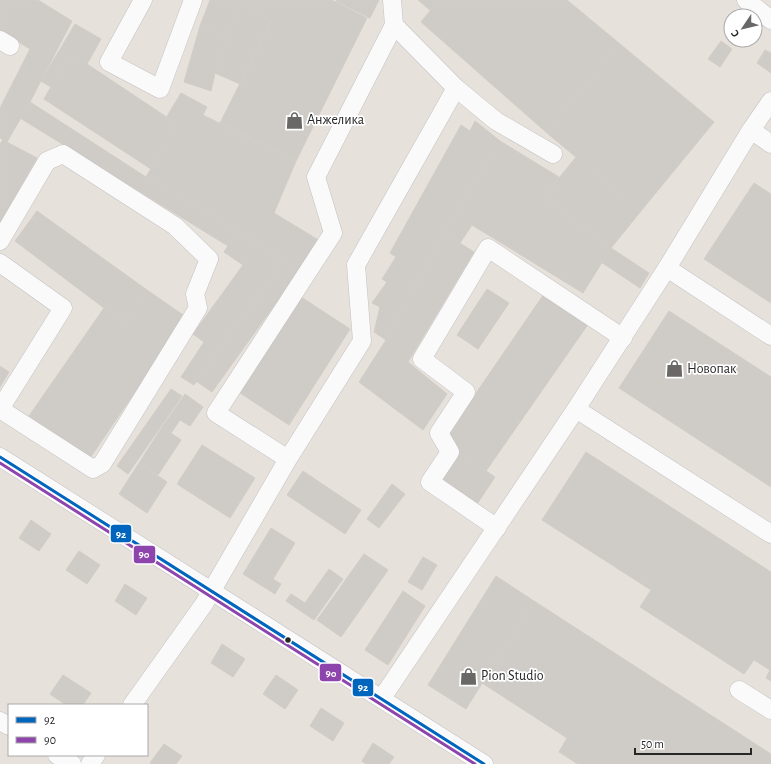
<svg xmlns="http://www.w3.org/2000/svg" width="771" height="764" viewBox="0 0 771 764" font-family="'Alegreya Sans',sans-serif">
	<rect width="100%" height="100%" fill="#e7e1db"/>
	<!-- building -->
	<g fill="#cfcbc6" stroke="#d2cdc7">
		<polygon points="0,0 38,0 72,21 30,102 7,142 0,138 0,108 30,49 0,31"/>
		<polygon points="210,0 248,0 245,7 241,4 228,35 200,26"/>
		<polygon points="248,0 332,0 367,18 296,161 220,123 272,20 245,7"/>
		<polygon points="337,0 379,0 370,18 336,1"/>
		<polygon points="418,0 439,0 431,11"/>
		<polygon points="439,0 567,0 620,44 547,133 421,22"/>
		<polygon points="241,4 272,20 240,84 215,73 228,35"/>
		<polygon points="75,24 101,39 87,64 70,54 51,87 41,81"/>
		<polygon points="200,26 228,35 215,73 211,91 184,82"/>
		<polygon points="721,41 732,49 720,67 708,59"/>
		<polygon points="620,44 714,122 641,211 547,133"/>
		<polygon points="765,50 771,53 771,73 757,63"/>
		<polygon points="70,54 87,64 177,124 151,169 44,99"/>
		<polygon points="181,93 207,107 203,115 296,161 274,213 320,241 299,271 238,231 146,177 177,124 166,118"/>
		<polygon points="30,102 146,177 238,231 228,246 20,118"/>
		<polygon points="475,121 500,141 444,233 386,340 374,332 380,307 372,303 387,282 382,279 396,257 390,253 461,125 470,131"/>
		<polygon points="3,140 37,158 0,223 0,144"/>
		<polygon points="500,141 559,177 543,198 611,248 583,293 472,225 460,243 444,233"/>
		<polygon points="576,157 641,211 611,248 543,198"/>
		<polygon points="754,183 771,194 771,303 704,259"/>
		<polygon points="37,211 147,290 126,322 104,308 15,241"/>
		<polygon points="238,231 284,261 194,385 181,377 204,342 193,334 243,265 224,252"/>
		<polygon points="444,233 474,252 408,362 447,394 423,430 359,382 386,340"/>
		<polygon points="611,248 649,273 640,288 601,262"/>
		<polygon points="284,261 299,271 212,392 196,381"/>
		<polygon points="487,289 509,303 478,349 457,335"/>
		<polygon points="147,290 186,317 90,458 29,416 104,308 126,322"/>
		<polygon points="544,294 589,323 486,471 460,453 448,434"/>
		<polygon points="301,297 350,329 289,425 240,393"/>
		<polygon points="669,311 771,377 771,487 619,388"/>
		<polygon points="0,366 9,372 0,387"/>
		<polygon points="171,389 182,396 128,474 117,466"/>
		<polygon points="185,394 203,407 190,426 180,420 171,433 162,427"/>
		<polygon points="162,427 181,440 158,475 139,463"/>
		<polygon points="202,445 255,478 230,518 177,484"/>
		<polygon points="586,452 771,572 771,681 766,678 770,670 754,660 744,674 640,607 651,590 542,520"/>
		<polygon points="460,453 495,477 477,504 442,480"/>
		<polygon points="139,463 167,482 147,513 119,494"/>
		<polygon points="303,471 361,510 345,534 287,495"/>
		<polygon points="392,484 405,494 379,528 367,519"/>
		<polygon points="31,520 51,534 39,551 19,538"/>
		<polygon points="271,528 295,543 273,579 281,584 275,594 243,574"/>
		<polygon points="79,551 100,565 87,584 66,570"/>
		<polygon points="364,554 388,570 341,637 317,620"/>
		<polygon points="423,557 437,565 422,590 408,582"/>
		<polygon points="329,569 343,579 314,620 286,601 291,594 305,603"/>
		<polygon points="496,576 534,601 466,709 428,685"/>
		<polygon points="125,584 147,598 136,615 115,601"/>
		<polygon points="403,591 425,606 388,665 365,650"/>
		<polygon points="534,601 771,754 771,764 578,764 559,752 567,738 482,683"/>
		<polygon points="222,644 245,659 233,677 211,663"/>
		<polygon points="63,675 91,693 83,705 66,705 50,694"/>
		<polygon points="276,675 298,690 285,709 263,694"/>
		<polygon points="321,708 344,723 333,741 310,726"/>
		<polygon points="373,743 394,757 389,764 366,764 362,761"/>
		<polygon points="164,744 182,756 176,764 152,764 150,763"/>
	</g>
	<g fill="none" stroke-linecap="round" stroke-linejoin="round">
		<defs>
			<g id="minor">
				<polyline points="143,0 109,62 160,89 193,0"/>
				<polyline points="392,0 394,25"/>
				<polyline points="746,0 771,20"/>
				<polyline points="0,40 10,46"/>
				<polyline points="456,88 496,121 553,154"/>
				<polyline points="751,130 771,144"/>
				<polyline points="0,241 47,161 63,154 175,226 209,259 195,294 198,308 102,464 93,469 0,409"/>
				<polyline points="0,263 63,308 0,409"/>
				<polyline points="667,268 771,336"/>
				<polyline points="576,409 771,534"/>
				<path d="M0 457C161 560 323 661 484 764"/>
				<polyline points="497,528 430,482 450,452 439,433 466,392 422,359 488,248 623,338"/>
				<polyline points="739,690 771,710"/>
				<polyline points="382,698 576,409 667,268 751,130 771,101"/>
				<polyline points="132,705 204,604 288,459 362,341 356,265 456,88 394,25 316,177 333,233 216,413 288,459"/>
				<polyline points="0,721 9,726"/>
				<polyline points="57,755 72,764"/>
				<polyline points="90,764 96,755"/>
			</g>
		</defs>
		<!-- minor casing -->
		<use href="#minor" stroke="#c3c2c3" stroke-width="19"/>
		<!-- minor -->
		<use href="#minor" stroke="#fbfafa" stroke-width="18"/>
		<defs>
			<polyline id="bus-1" points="0,457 484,764"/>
			<polyline id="bus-2" points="0,463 475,764"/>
		</defs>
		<!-- bus-1 casing -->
		<use href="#bus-1" stroke="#fff" stroke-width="6"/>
		<!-- bus-2 casing -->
		<use href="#bus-2" stroke="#fff" stroke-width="6"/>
		<!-- bus-1 -->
		<use href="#bus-1" stroke="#0065bd" stroke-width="3"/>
		<!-- bus-2 -->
		<use href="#bus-2" stroke="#8e44ad" stroke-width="3"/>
	</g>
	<!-- icons -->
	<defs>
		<symbol id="shop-bare" viewBox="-9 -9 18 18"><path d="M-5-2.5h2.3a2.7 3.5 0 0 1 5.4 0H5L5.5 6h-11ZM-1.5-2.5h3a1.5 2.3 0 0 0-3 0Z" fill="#6a6866" stroke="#fff" stroke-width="2.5" paint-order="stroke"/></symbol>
	</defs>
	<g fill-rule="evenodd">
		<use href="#shop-bare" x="282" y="108" width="25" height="25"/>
		<use href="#shop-bare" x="662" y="356" width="25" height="25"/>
		<use href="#shop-bare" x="456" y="664" width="25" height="25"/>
	</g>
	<!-- markers -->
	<circle fill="#272727" stroke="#fff" stroke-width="1.5" cx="288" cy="640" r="3.5"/>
	<g text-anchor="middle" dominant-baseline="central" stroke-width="3.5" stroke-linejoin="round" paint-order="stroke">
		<!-- poi labels -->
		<g font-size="14" fill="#272727" stroke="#fff" text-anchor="start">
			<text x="307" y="120">Анжелика</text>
			<text x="687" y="369">Новопак</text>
			<text x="481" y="676">Pion Studio</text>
		</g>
	</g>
	<g stroke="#fff" stroke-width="1.5">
		<rect x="110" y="524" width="22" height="19" rx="4" fill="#0065bd"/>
		<rect x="133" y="545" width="23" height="19" rx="4" fill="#8e44ad"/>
		<rect x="319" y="663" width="23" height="19" rx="4" fill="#8e44ad"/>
		<rect x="352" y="678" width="22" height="19" rx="4" fill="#0065bd"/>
	</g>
	<g font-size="11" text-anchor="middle" font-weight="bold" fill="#fff">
		<text x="121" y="538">92</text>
		<text x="144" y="558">90</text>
		<text x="331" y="677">90</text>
		<text x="363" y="691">92</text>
	</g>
	<!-- legend -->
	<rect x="8" y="704" width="140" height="52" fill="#ffffff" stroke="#a9a9a9"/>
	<rect x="16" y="717" width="20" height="6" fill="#0065bd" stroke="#a9a9a9"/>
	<text x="44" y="724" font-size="12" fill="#272727">92</text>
	<rect x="16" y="737" width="20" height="6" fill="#8e44ad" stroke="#a9a9a9"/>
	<text x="44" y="744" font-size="12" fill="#272727">90</text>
	<!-- north arrow -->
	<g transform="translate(743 28) rotate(235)"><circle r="19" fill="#ffffff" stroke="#a9a9a9"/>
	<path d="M0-3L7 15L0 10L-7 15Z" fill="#6a6866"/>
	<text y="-6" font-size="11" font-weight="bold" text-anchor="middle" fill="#272727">С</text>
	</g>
	<!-- scale -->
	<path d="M635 748v6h116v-6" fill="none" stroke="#272727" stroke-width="2"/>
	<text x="641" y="748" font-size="12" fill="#272727" stroke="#ffffff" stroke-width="3" paint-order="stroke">50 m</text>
</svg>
